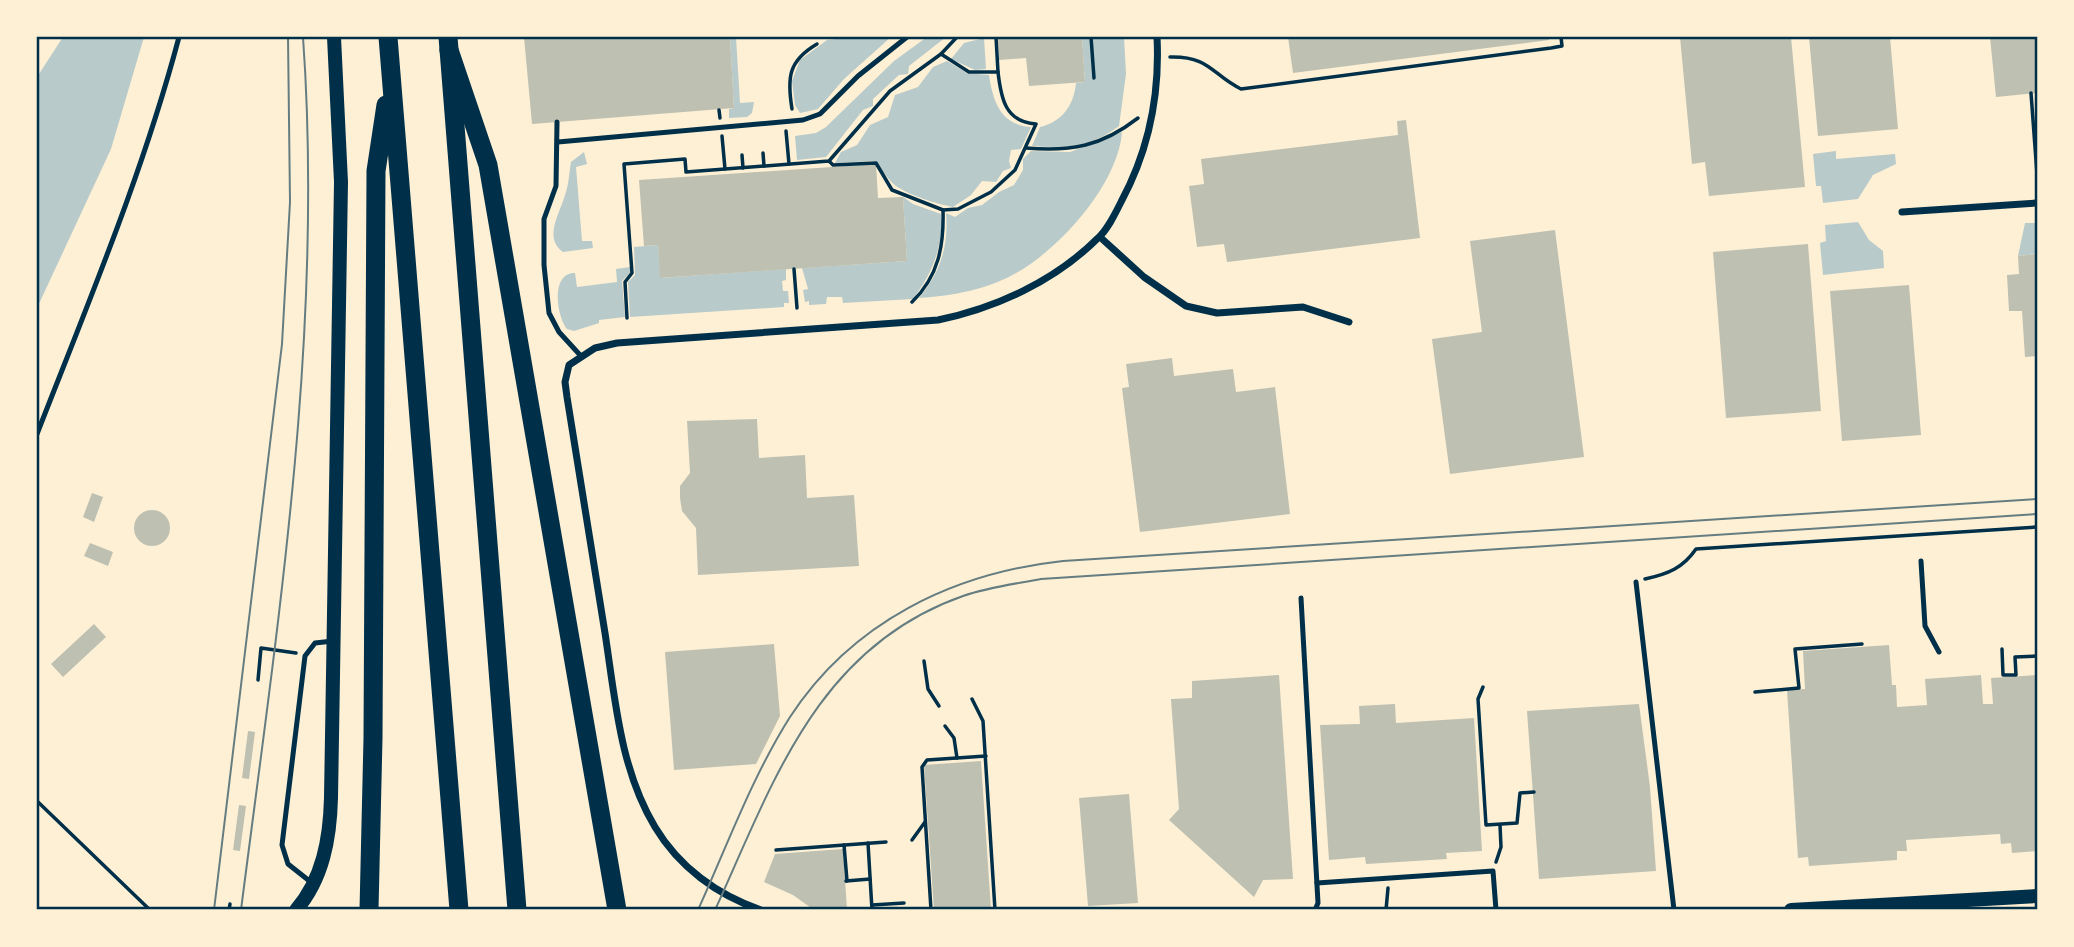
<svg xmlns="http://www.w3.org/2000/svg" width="2074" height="947" viewBox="0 0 2074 947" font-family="Figtree,sans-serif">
	<rect width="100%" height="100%" fill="#fdf0d5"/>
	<!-- green -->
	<g fill="#b9caca">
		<polygon points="63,37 144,37 111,149 37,308 37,77"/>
		<polygon points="730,37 736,37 740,103 754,102 752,113 747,117 729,118 729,109 734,108"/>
		<polygon points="855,37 891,37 844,79 818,109 800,113 795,105 792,81 800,60 827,40"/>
		<polygon points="927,37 946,37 909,66 908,74 899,75 873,99 873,106 863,110 826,157 797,160 795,136 816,133 826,127 894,61"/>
		<path d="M1082 37H1124L1126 74 1119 126C1092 147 1064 149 1032 146L1040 127C1062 122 1074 105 1076 83L1085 82Z"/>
		<polygon points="984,38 986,69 975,70 951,59 964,43"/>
		<path d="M947 61 967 73 989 75C993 102 1001 125 1031 127L1021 149 1011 150 1009 161 1011 168 1003 171 996 182 982 181 971 195 953 207C936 204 909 195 896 186 887 179 882 169 874 161L835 163 841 152 857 145 870 125 888 117 895 95 918 87 933 67Z"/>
		<path d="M1122 132C1118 184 1061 247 1018 272 989 289 953 296 919 298 940 273 949 246 946 213L955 217 968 208 982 205 999 192 1014 185 1023 170V159L1031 151 1070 152Z"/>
		<polygon points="1836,151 1836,159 1895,154 1896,164 1873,175 1858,199 1823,203 1821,186 1816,186 1813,154"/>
		<path d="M584 152 587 164 576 167 582 241H592L593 248 563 252C543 238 560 213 565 195 569 184 569 173 571 162Z"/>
		<path d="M903 197 913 204 941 214C943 247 933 272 913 299L843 303 842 297H827L826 304 809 305V301L805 302 803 290 808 289 802 268 907 261Z"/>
		<polygon points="1858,222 1869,240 1883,251 1884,268 1823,275 1820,243 1826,241 1825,225"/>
		<polygon points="2025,223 2037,223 2037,254 2018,256"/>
		<polygon points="658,245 661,278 786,269 786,280 782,281 783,291 788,291 789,303 784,303 784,307 630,317 628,282 635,275 634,247"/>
		<path d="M630 267V273L622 281 625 317 599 320V323L574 331 567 329C557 316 550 273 575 273L577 287 617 282 616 269Z"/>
	</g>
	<!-- building -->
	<g fill="#bec0b2">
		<polygon points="524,37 730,37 734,108 532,124"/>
		<polygon points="998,37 1082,37 1085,82 1029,86 1026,58 999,60"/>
		<polygon points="1288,37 1548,37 1549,40 1293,73"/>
		<polygon points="1680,37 1791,37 1805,187 1709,196 1705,162 1692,164"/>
		<polygon points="1809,37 1890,37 1898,129 1818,136"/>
		<polygon points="1990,37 2037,37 2037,93 1996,97"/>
		<polygon points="1406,120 1420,238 1227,262 1224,244 1197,247 1189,186 1204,184 1201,159 1398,135 1397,121"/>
		<polygon points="876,164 878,198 903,197 907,261 660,278 658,245 644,246 639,180"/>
		<polygon points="1555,230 1584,457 1450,474 1432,339 1482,332 1470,241"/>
		<polygon points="1808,244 1821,411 1726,418 1713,252"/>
		<polygon points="2037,254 2037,356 2025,357 2022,311 2009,311 2007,275 2019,274 2018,256"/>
		<polygon points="1909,285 1921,435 1842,441 1830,291"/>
		<polygon points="1172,358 1174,376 1233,369 1236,392 1275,387 1290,514 1140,532 1122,388 1129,387 1126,364"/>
		<polygon points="757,419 759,458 805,455 807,498 854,495 859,566 698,575 696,528 682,511 680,498 680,486 690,473 687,421"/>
		<polygon points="92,493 103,497 94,522 83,517"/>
		<circle cx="152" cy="528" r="18"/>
		<polygon points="90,543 113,552 108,566 84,556"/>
		<polygon points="94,624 106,637 63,677 51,664"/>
		<polygon points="774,644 780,716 756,764 674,770 665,652"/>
		<polygon points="1889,645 1892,685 1896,685 1897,707 1927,705 1925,679 1981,675 1983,704 1993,704 1991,678 2037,675 2037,851 2012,853 2011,843 2001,844 2000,834 1906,840 1907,851 1897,851 1897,860 1809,866 1808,857 1798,858 1787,690 1805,689 1803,651"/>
		<polygon points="1279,675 1293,879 1263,880 1254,897 1169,820 1179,809 1171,699 1192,698 1192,681"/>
		<polygon points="1395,704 1396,723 1474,718 1482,851 1446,853 1447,859 1366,864 1365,857 1329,860 1320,725 1360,724 1359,706"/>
		<polygon points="1639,704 1650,787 1656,871 1539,879 1527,711"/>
		<polygon points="248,731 255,732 249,779 242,778"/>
		<polygon points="981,761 991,910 934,910 924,765"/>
		<polygon points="1129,794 1138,903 1088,906 1079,798"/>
		<polygon points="239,805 246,806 240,851 233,850"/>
		<polygon points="843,849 847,910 814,910 793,895 764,882 775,854"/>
	</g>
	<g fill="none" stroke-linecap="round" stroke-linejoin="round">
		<!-- path -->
		<g stroke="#003049" stroke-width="3.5">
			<polyline points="996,37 998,72"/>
			<polyline points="1091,37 1094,78"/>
			<polyline points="941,54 957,37"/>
			<path d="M1170 57C1210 56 1212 75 1241 89L1551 48 1562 46 1561 37"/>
			<polyline points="2031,93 2037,174"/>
			<path d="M792 109C787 78 788 61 817 44"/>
			<polyline points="719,110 720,118"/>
			<polyline points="786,131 789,164"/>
			<polyline points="722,136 725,169"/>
			<path d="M1026 148C1071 152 1102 146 1138 118"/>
			<polyline points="763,153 764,166"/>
			<polyline points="742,155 743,168"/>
			<polyline points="794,269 797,308"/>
			<path d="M912 302C939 276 944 245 943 210"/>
			<path d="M627 318 625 282 632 273 624 164 685 159 686 172 829 161 833 165 876 163 892 190 943 210 958 209 991 192 1015 170 1036 124C1005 122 1001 98 998 72H969L941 54 890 91 829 161"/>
			<path d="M1645 579C1668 574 1683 568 1696 549L2037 527"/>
			<polyline points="2002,649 2003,675 2016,675 2015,657 2037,656"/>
			<polyline points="924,661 928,689 939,706"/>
			<polyline points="258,680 261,648 296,653"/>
			<polyline points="1483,687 1478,699 1486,825 1517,823 1520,793 1534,792"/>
			<polyline points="1755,692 1799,688 1795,649 1862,644"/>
			<polyline points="972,699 983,721 995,910"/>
			<polyline points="945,726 954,738 957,758"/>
			<polyline points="37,801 150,910"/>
			<polyline points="912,840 925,822"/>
			<polyline points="868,843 872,910"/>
			<polyline points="844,845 847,881"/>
			<polyline points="776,850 886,842"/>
			<polyline points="1496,862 1501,847 1500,825"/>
			<polyline points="846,881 870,879"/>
			<polyline points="872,905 904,903"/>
			<polyline points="229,910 230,904"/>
			<polyline points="931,910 922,767 927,760 986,756"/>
			<polyline points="1386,910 1388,888"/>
		</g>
		<!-- service -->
		<g stroke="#003049" stroke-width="5">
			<polyline points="557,122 556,186 544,219 544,265 549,313 559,332 580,355"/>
			<polyline points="558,142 803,120 820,114 858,76 907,37"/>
			<path d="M37 434C88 303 143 173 179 37"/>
			<polyline points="1921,561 1925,626 1939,652"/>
			<polyline points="1636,582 1674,910"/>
			<polyline points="1301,598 1318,903 1315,910"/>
			<polyline points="312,883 288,864 282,845 305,656 315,643 333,641"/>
			<polyline points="1317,883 1493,871 1496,910"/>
		</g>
		<!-- minor -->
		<g stroke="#003049" stroke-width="7">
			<polyline points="1902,212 2037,203"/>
			<polyline points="1100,237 1144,277 1186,306 1217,313 1303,307 1349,322"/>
			<path d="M761 910C717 895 679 867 655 827 620 769 615 698 605 633 592 555 580 476 567 397L565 382 569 365 595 348 617 343 938 320C996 308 1055 281 1098 238 1108 229 1115 214 1121 202 1149 150 1160 96 1157 37"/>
		</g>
		<!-- secondary -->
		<g stroke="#003049" stroke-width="14">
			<path d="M296 910C323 879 330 838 331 798L341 182 334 37"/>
			<polyline points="1791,910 2037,896"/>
		</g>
		<!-- motorway -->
		<g stroke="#003049" stroke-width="19">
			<polyline points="388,37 459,910"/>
			<polyline points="448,37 517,910"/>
			<polyline points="449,50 488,165 617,910"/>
			<polyline points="369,910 373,738 376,171 386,105"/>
		</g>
		<!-- tram -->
		<g stroke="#657d81" stroke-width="2">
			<polyline points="214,910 282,344 290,202 288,37"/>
			<path d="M241 910C278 620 324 330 303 37"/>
			<path d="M698 910C727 846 752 777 790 717 852 622 953 573 1063 561L2037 499"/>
			<path d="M715 910C773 783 817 647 963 596 989 587 1015 584 1041 579L2037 514"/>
		</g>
	</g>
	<!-- border -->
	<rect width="2074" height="947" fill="none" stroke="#fdf0d5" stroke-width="77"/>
	<rect x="38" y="38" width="1998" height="870" fill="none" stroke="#003049" stroke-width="2.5"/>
</svg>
